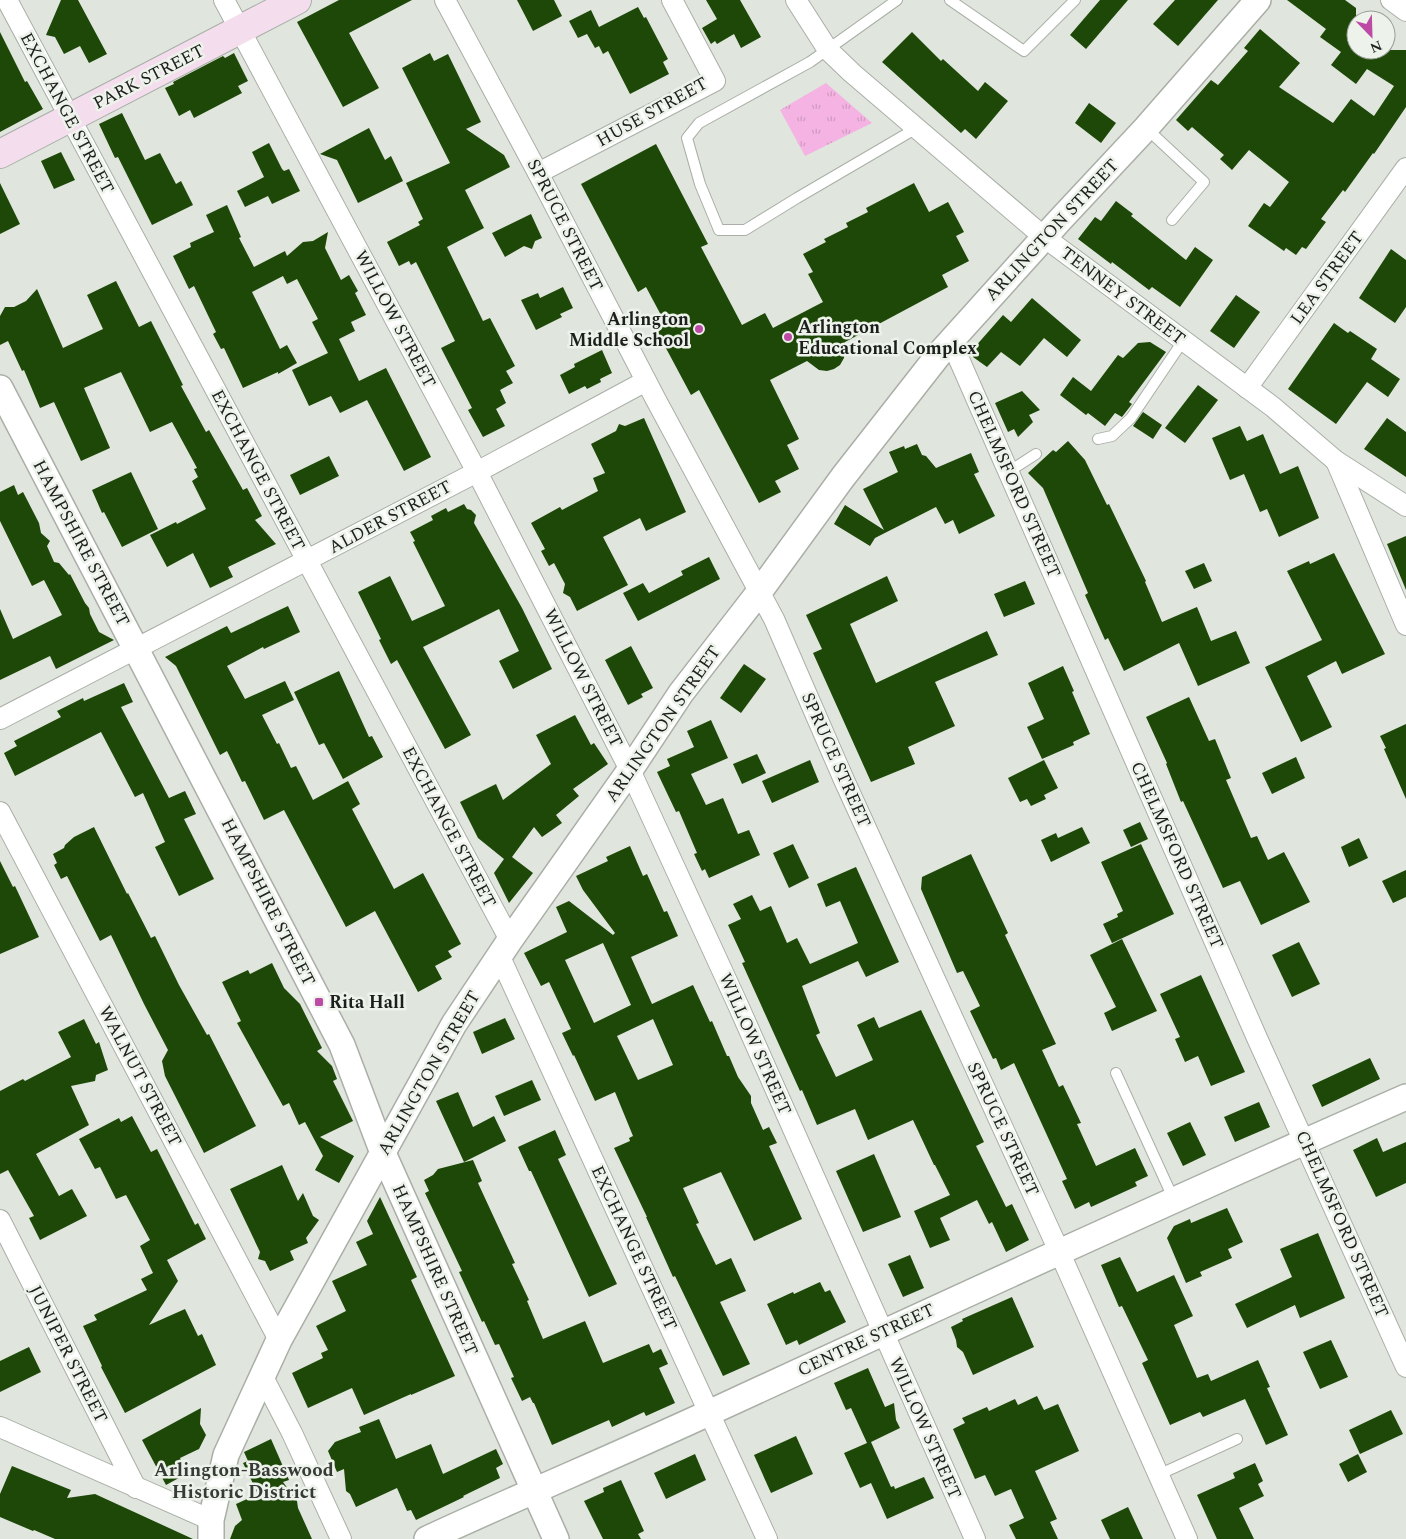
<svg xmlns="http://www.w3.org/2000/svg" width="1406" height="1539" viewBox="0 0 1406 1539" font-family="Spectral,serif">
	<defs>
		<pattern id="park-tufts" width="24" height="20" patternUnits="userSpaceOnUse" patternTransform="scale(1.25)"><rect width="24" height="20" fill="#f4b3e2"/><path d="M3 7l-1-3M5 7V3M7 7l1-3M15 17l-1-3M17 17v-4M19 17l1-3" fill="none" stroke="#d19ac1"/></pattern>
	</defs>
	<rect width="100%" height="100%" fill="#e0e6de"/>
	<!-- park -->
	<polygon fill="url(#park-tufts)" points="826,83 872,123 805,156 780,110"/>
	<!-- building -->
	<g fill="#1d4807" fill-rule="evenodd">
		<polygon points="61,0 78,0 107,54 89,63 80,46 64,54 55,37 46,35"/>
		<polygon points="339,0 412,0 349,33 379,88 343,107 297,22"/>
		<polygon points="517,0 554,0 562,16 533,31"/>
		<polygon points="706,0 740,0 761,37 741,48 734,34 717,44 715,41 711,44 702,28 717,19"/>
		<polygon points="1100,0 1128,0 1086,49 1070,35"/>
		<polygon points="1175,0 1218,0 1178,46 1153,24"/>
		<polygon points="1287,0 1345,0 1356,8 1356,50 1406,50 1406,107 1374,154 1373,153 1345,192 1343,190 1321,219 1326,222 1306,249 1302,247 1296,255 1286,248 1284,251 1248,226 1264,203 1270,207 1289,182 1249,150 1232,170 1220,159 1224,155 1192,127 1188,131 1176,120 1211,80 1218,85 1248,51 1244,48 1260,29 1300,63 1279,87 1333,123 1351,99 1374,116 1394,86 1367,69 1356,84 1331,65 1341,52 1320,37 1326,29"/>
		<polygon points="638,7 644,18 646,17 668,59 663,62 669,74 630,94 608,51 603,54 599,46 595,48 587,34 578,38 569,21 591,10 599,27"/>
		<polygon points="0,32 25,82 27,81 43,109 0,132"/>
		<polygon points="912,32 941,61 943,59 978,91 985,82 1008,101 976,139 965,129 961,133 882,62"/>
		<polygon points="234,53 248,81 238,86 242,93 194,118 190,110 179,116 165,88 174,84 173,82 223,56 225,58"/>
		<polygon points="430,53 434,61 448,54 481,122 466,129 504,155 510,167 465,190 484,228 447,247 483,321 490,318 515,366 506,371 513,383 500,390 506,403 496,409 505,426 483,437 468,410 472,408 441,348 455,341 416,262 411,265 409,261 399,266 387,242 420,225 418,222 423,219 406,183 450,163 402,68"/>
		<polygon points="1089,103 1116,123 1101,143 1075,123"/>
		<polygon points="122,113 145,160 160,153 176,184 181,181 193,205 152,225 118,157 115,158 99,124"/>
		<polygon points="369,128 385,160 391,156 403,181 358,203 337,160 320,154"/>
		<polygon points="269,143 282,169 284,171 289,169 300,191 272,204 268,196 245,207 237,191 264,177 252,152"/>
		<polygon points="656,144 708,244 701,247 742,325 765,313 773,328 823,302 808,274 813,272 803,254 826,242 824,239 848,227 846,223 868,212 866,208 914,183 929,212 948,202 964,232 956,236 969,261 942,275 948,287 845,342 844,358 840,365 834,369 827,371 819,370 807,361 770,380 799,439 787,445 799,469 775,481 781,492 759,503 699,390 691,395 652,322 662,317 646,287 638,292 581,184"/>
		<polygon points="61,152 75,180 54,189 41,161"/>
		<polygon points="0,183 20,224 0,234"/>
		<polygon points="1116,201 1133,214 1131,216 1186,260 1195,247 1213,260 1180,307 1152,287 1149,290 1112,262 1111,264 1078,239 1095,217 1101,221"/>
		<polygon points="227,205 241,237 239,238 254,267 285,251 287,256 303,242 313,241 328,232 325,248 341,280 349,275 358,291 355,293 366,315 351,322 355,331 339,339 359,381 386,368 431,457 404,471 367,400 340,413 331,396 309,406 292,370 328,353 312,322 318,319 297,279 287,284 283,276 252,292 280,349 287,345 297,363 278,374 278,372 243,388 224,348 221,349 213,334 216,332 194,286 189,289 173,256 191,247 190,243 214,232 206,215"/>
		<polygon points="531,214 542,238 535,241 532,249 524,246 505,257 492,233"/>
		<polygon points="1391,249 1406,260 1406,307 1395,323 1359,298"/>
		<polygon points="116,281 139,327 151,321 183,385 181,386 206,432 209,430 243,490 247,488 262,516 255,520 276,544 228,567 233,577 210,588 193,553 167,567 150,535 176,522 177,524 206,509 192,481 198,477 194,469 197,468 172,422 150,432 121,372 84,388 110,448 81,461 54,402 40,408 24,370 22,371 8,341 0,345 0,316 5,307 14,307 26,301 37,289 63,348 103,329 87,295"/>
		<polygon points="563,287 573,308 560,314 562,317 536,330 521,300 538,293 540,298"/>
		<polygon points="1236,295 1260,312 1234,348 1210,331"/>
		<polygon points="1032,298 1081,340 1067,357 1044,338 1020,366 1001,352 987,367 973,357 974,348 1003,315 1011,322"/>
		<polygon points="1334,323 1348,333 1350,331 1377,349 1371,359 1400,379 1388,397 1367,382 1336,424 1288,389"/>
		<polygon points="1150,342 1166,352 1129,402 1132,404 1122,417 1115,413 1105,426 1088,413 1086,415 1060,395 1073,377 1091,391 1118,355 1123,358 1138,343"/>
		<polygon points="602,350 612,373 600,379 601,382 587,389 585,386 569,394 560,375 575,367 574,364"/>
		<polygon points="1198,385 1218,400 1185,443 1165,428"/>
		<polygon points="1022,391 1040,410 1029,415 1033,422 1018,437 1014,429 1008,432 995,403"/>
		<polygon points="1143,412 1162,425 1153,439 1133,426"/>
		<polygon points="644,418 686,512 646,531 640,518 603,537 628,585 577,611 570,597 563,593 565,584 554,563 549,566 541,551 545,549 531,523 560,507 562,510 598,491 593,478 605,473 591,444 616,431 619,424 625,426"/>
		<polygon points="1387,418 1406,432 1406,477 1364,449"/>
		<polygon points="1240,426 1247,441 1263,434 1280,474 1298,466 1319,518 1279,537 1267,509 1260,512 1244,474 1230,480 1212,438"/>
		<polygon points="1068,441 1085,460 1107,505 1109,504 1146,581 1145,582 1162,622 1197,607 1211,641 1236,631 1250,663 1198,686 1179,643 1124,671 1108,638 1105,640 1085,595 1088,593 1043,488 1028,473 1053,450 1056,452"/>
		<polygon points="917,444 922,455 926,456 936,468 971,453 979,472 974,474 995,516 959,534 953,520 945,524 936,507 875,538 870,546 834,524 845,505 884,530 863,489 898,472 889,452 904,446 905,449"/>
		<polygon points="329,456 339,476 300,495 290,475"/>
		<polygon points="131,472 158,529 122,547 104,512 102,513 92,490"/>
		<polygon points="14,485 18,495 23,492 39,523 41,533 50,541 47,546 54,562 59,563 69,575 70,574 85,603 89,608 90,614 99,632 114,640 56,669 50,656 0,680 0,609 13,639 62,615 44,580 32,586 0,521 0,492"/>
		<polygon points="464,504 467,509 471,510 476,515 474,523 522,608 552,669 513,689 499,661 519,651 499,609 423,647 471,735 445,749 397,660 391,664 379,640 381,639 358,592 390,576 412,621 445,606 413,542 415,541 410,532 433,520 431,516 446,508 448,512"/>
		<polygon points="1406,536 1406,590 1387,544"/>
		<polygon points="1334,553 1385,654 1342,674 1336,661 1307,676 1332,727 1301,742 1265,667 1322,640 1287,571 1309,561 1310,564"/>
		<polygon points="709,557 720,579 638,621 623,593 643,583 649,593 683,575 681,571"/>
		<polygon points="1204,563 1212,581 1194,589 1185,571"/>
		<polygon points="887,576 898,601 850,624 876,683 987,631 998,655 935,682 955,726 908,747 915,764 871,782 813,653 822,649 806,615"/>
		<polygon points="1025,581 1035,604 1004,617 994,594"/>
		<polygon points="288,606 300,632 264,649 263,647 227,666 245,699 285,681 294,700 262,715 277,744 279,743 291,768 296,766 313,800 348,781 360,804 352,809 394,889 423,873 461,944 448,951 452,957 435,966 442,979 418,992 375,911 346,927 284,810 264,820 245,781 242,782 227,751 220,755 176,666 165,657 227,626 231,633"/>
		<polygon points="631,646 653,688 641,694 643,697 628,705 605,660"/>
		<polygon points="744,664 766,679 741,713 720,698"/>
		<polygon points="1063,666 1074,691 1072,692 1090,734 1073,742 1074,745 1042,759 1027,727 1044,719 1028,683"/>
		<polygon points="339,671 369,737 372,736 383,757 343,779 324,743 319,745 294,692"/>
		<polygon points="124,683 133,702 121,707 169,798 185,791 196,814 184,819 214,879 179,896 155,847 165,842 143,793 135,797 101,732 15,776 4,753 17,746 14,741 61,717 57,711 83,698 84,701"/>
		<polygon points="1189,697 1209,741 1215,739 1231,778 1226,780 1251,838 1257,836 1268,860 1284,852 1310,902 1261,925 1240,881 1223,888 1183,801 1181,802 1166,764 1167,763 1146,717"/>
		<polygon points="575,715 591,745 594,743 608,764 573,789 579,796 556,815 562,823 542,837 534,827 512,857 533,873 509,903 494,873 504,859 478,838 460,802 496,784 503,800 551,764 536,735"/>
		<polygon points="711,720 728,758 691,774 706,805 723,798 738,834 749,830 760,855 709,878 705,869 702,871 694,854 697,853 679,811 676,812 657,772 670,766 667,759 694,747 687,731"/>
		<polygon points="1406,724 1406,799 1384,749 1386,748 1380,736"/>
		<polygon points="757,754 766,773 742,784 733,764"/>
		<polygon points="1296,757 1305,778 1272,794 1262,773"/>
		<polygon points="810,760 819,782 772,803 762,781"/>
		<polygon points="1044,760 1058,788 1044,795 1046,799 1031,806 1027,799 1020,802 1008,778"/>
		<polygon points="1140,822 1148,839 1131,847 1123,830"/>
		<polygon points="94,827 127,894 128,893 151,938 155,936 179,985 207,1035 209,1034 256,1126 204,1153 165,1076 162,1061 168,1050 144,1004 111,935 100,941 67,876 61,879 54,865 57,863 53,854 64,848 65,845 74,837"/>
		<polygon points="1082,827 1090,843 1051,862 1041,840 1056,833 1058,838"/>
		<polygon points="1359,838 1368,858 1349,867 1341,847"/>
		<polygon points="793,844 809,878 789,888 773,853"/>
		<polygon points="1141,844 1174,914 1112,943 1103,924 1118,917 1117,914 1123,911 1101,862"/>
		<path d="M630 846 643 876 647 874 664 912 667 911 678 936 631 957 652 1004 693 985 710 1022 712 1021 727 1056H729L738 1077 751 1096V1103L763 1130 769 1127 777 1143 769 1146 802 1219 754 1241 721 1172 683 1188 699 1223 696 1224 716 1265 731 1258 746 1291 720 1302 750 1364 723 1376 675 1276 673 1277 646 1217H647L614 1148 630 1141 629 1138 633 1136 615 1092 595 1101 574 1055 573 1056 562 1033 571 1029 549 982 541 986 524 953 567 932 556 907 569 901 613 935 615 933 583 890 576 876 608 861 606 857ZM603 943 631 1005 594 1023 565 960ZM653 1019 673 1065 638 1080 617 1036Z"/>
		<polygon points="971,854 1008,933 1005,935 1056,1044 1042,1050 1059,1087 1063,1085 1081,1123 1077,1124 1096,1166 1135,1148 1148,1176 1135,1182 1137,1186 1091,1207 1089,1202 1075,1209 1062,1181 1067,1179 1014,1063 1001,1070 996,1058 993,1059 970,1011 980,1006 963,971 957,973 921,889 922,877"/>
		<polygon points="0,861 13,887 15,886 39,937 0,954"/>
		<polygon points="856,867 899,962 866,977 858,961 802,986 820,1033 816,1035 836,1077 873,1060 857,1025 874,1017 879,1028 921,1010 984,1142 976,1146 1006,1207 1012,1204 1029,1240 1006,1252 992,1222 989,1224 977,1200 940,1218 950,1240 930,1248 914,1211 950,1195 935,1165 934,1165 913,1120 868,1140 855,1109 817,1125 802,1090 800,1091 742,963 745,962 728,925 741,919 733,904 752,895 760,911 771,906 787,943 797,938 810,964 858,943 840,901 826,907 817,884"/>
		<polygon points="1406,870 1406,897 1393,903 1382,881"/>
		<polygon points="1122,939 1157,1011 1112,1031 1104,1013 1116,1007 1090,955"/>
		<polygon points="1299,942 1320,984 1292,997 1272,955"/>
		<polygon points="272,963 284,988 300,1004 322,1048 317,1051 332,1066 337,1079 333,1081 353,1121 320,1137 354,1156 339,1183 315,1170 323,1156 305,1122 299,1125 289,1103 283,1106 237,1023 241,1021 222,982 248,970 250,974"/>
		<polygon points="1201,975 1245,1072 1211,1086 1198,1056 1185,1062 1175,1039 1180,1037 1160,994"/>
		<polygon points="505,1018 515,1039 482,1054 473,1032"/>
		<polygon points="84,1019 96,1044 99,1042 108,1070 96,1075 95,1081 71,1086 89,1125 36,1154 59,1196 72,1189 87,1216 40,1240 29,1218 34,1216 8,1170 0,1174 0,1091 23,1079 25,1081 71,1057 58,1032"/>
		<polygon points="1370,1058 1380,1079 1322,1107 1312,1085"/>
		<polygon points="532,1080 541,1100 504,1116 495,1096"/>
		<polygon points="458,1092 473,1127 494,1116 506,1141 464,1162 436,1101"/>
		<polygon points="1259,1102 1270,1127 1235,1142 1224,1117"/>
		<polygon points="132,1116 151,1152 157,1149 195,1225 198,1223 206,1239 167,1260 178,1281 149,1325 185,1309 198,1336 202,1334 216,1365 125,1413 101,1367 102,1366 83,1326 97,1320 94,1315 147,1290 141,1279 153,1273 140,1246 150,1240 126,1195 116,1199 100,1167 95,1169 79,1139 119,1118 121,1122"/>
		<polygon points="1190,1122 1206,1155 1183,1166 1167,1133"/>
		<polygon points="555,1130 566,1155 558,1159 617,1284 589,1297 531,1171 529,1171 518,1147"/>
		<polygon points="1377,1138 1383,1152 1406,1142 1406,1183 1376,1197 1353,1150"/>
		<polygon points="874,1154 901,1217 863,1232 836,1171"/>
		<polygon points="473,1160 482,1181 478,1183 515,1263 512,1264 529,1300 527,1301 543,1339 585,1321 603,1363 649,1344 653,1353 661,1349 668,1364 659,1368 675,1403 646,1416 644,1412 612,1427 609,1420 552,1445 534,1403 533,1403 530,1397 522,1401 511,1378 514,1377 499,1344 495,1345 484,1321 482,1322 459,1272 462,1271 425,1193 429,1191 424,1180 433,1175 438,1169"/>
		<polygon points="282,1165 298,1201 303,1193 313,1216 319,1220 306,1238 308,1243 290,1251 294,1260 270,1271 265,1261 258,1259 260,1252 230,1189"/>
		<polygon points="380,1197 417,1277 411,1280 455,1376 411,1395 411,1394 364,1415 352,1388 308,1408 292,1373 323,1358 321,1353 328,1350 316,1326 346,1311 332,1281 367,1265 356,1242 373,1234 367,1221"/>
		<polygon points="1227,1208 1243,1242 1228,1249 1232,1258 1200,1272 1202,1276 1186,1283 1167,1238 1174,1226 1190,1219 1191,1223"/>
		<polygon points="1318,1233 1345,1298 1300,1318 1295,1305 1247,1328 1235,1304 1292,1277 1280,1249"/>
		<polygon points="910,1255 924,1288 903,1297 888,1264"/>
		<polygon points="1120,1257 1137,1292 1174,1275 1193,1316 1174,1325 1197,1378 1208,1374 1211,1381 1258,1360 1270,1387 1267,1388 1288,1435 1266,1445 1245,1399 1203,1417 1200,1412 1170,1425 1142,1363 1148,1360 1122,1306 1119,1307 1101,1265"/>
		<polygon points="820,1282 825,1292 830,1290 846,1322 799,1345 797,1340 786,1345 767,1304 793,1292 794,1294"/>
		<polygon points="1012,1297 1034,1347 973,1375 963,1352 957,1347 956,1340 951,1327 963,1321 962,1319"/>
		<polygon points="1331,1340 1348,1377 1320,1389 1303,1352"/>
		<polygon points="29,1347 41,1372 0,1392 0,1361"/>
		<polygon points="868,1368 885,1407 894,1403 896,1420 900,1428 871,1442 891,1487 894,1486 895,1489 924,1477 934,1498 887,1519 871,1483 860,1488 844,1453 867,1443 851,1408 846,1410 834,1383"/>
		<polygon points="1037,1396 1044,1410 1058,1404 1079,1451 1035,1471 1057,1519 1050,1522 1058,1539 1016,1539 1009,1525 1024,1518 1011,1489 995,1496 985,1475 975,1479 953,1429 965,1423 962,1418 987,1407 989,1411 1015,1399 1018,1405"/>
		<polygon points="201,1408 200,1424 206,1435 199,1449 180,1458 188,1473 166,1485 142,1440"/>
		<polygon points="1391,1410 1403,1434 1360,1454 1349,1430"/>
		<polygon points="379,1419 396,1459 431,1444 443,1474 496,1449 503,1464 496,1468 500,1478 463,1496 464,1497 416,1520 411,1510 407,1511 397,1488 356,1507 350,1494 346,1491 344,1469 337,1472 328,1451 335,1442 361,1432 359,1427"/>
		<polygon points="796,1436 813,1474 771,1493 754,1455"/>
		<polygon points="271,1439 289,1480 283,1482 297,1501 298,1508 312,1539 230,1539 235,1526 242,1520 236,1504 258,1494 243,1463 248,1461 244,1452"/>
		<polygon points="695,1454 706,1480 666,1499 654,1473"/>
		<polygon points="1358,1454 1367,1472 1348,1482 1339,1464"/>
		<polygon points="1255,1463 1263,1481 1258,1484 1264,1496 1239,1508 1254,1539 1217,1539 1197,1495 1235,1478 1233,1473"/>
		<polygon points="12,1466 71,1490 67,1498 95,1494 193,1539 55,1539 34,1530 33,1531 0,1517 0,1494"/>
		<polygon points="621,1480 644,1531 638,1534 641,1539 603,1539 584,1501 604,1492 603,1488"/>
		<polygon points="1128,1507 1143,1539 1110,1539 1101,1520"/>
	</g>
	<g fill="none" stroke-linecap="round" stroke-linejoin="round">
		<defs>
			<g id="service">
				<polyline points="897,0 810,62 699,123 687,138 700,184 719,230 745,230 797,198 915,129"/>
				<polyline points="950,0 1024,51 1075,0"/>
				<polyline points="1146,128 1204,182 1172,220"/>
				<polyline points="1098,439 1112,436 1131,418 1183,341"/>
				<polyline points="1008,472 1036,454"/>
				<polyline points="1116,1073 1174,1200"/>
				<polyline points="1158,1475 1237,1439"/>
			</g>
			<g id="minor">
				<polyline points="7,0 510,940"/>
				<polyline points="224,0 477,472 630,770 738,1005 975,1539"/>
				<polyline points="445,0 538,173 655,398 774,619 844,780 1059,1251 1187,1539"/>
				<polyline points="796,0 828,50 852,73 1044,237 1273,407 1336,461 1406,506"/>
				<polyline points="1391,0 1406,11"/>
				<polyline points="538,173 715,81 672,0"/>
				<polyline points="951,341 1257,1038 1406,1367"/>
				<polyline points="1247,388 1406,168"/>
				<polyline points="1336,461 1406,625"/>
				<polyline points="0,719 477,472 646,381"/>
				<polyline points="0,812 279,1340"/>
				<polyline points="500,957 767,1539"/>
				<polyline points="0,1220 136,1488"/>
				<polyline points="262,1375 292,1433 341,1539"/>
				<polyline points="0,1427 211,1520"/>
			</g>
			<g id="tertiary">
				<polyline points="0,388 342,1045 383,1153 556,1539"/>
				<polyline points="211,1539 211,1520 226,1455 279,1340 454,1024 510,940 630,770 681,693 760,591 843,477 940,353 1059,221 1146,128 1258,0"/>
				<path d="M427 1539C522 1495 618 1455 713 1411 943 1305 1173 1199 1406 1097"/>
			</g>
			<polyline id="secondary" points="0,154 297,0"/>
		</defs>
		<!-- service casing -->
		<use href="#service" stroke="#a9afa7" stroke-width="12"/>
		<!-- minor casing -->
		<use href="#minor" stroke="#a9afa7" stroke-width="22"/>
		<!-- tertiary casing -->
		<use href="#tertiary" stroke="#a9afa7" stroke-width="28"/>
		<!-- secondary casing -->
		<use href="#secondary" stroke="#a9afa7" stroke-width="30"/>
		<!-- service -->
		<use href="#service" stroke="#fff" stroke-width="10"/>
		<!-- minor -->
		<use href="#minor" stroke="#fff" stroke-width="20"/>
		<!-- tertiary -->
		<use href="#tertiary" stroke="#fff" stroke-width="25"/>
		<!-- secondary -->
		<use href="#secondary" stroke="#f4deee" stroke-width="28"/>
	</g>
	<!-- markers -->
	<g fill="#bd4aa5" stroke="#edf3eb" stroke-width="2">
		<circle cx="699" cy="329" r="5"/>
		<circle cx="788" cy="337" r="5"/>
		<rect x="314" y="997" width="10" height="10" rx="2.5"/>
	</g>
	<g text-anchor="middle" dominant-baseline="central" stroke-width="5" stroke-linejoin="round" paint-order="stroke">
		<!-- street labels -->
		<g font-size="18" fill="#1d1f1c" stroke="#edf3eb">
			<text transform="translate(149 77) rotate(-27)">PARK STREET</text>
			<text transform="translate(652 112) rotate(-29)">HUSE STREET</text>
			<text transform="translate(67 113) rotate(62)">EXCHANGE STREET</text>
			<text transform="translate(565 225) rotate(63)">SPRUCE STREET</text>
			<text transform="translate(1052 230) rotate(-47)">ARLINGTON STREET</text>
			<text transform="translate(1327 278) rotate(-54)">LEA STREET</text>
			<text transform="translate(1123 296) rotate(37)">TENNEY STREET</text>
			<text transform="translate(395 319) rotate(62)">WILLOW STREET</text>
			<text transform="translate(258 470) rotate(62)">EXCHANGE STREET</text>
			<text transform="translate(1014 484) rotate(66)">CHELMSFORD STREET</text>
			<text transform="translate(390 517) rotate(-28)">ALDER STREET</text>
			<text transform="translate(81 543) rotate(62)">HAMPSHIRE STREET</text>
			<text transform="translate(583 678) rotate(63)">WILLOW STREET</text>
			<text transform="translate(663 724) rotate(-55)">ARLINGTON STREET</text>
			<text transform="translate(836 760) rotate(66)">SPRUCE STREET</text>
			<text transform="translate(449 827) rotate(62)">EXCHANGE STREET</text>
			<text transform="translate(1177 855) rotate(66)">CHELMSFORD STREET</text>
			<text transform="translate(268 902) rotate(63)">HAMPSHIRE STREET</text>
			<text transform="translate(755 1044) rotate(66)">WILLOW STREET</text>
			<text transform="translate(429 1073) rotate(-60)">ARLINGTON STREET</text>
			<text transform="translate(140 1076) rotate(62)">WALNUT STREET</text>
			<text transform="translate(1003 1129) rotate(65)">SPRUCE STREET</text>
			<text transform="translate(1342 1224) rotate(66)">CHELMSFORD STREET</text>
			<text transform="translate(634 1248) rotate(65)">EXCHANGE STREET</text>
			<text transform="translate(435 1270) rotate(66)">HAMPSHIRE STREET</text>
			<text transform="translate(866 1340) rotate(-25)">CENTRE STREET</text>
			<text transform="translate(68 1354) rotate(63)">JUNIPER STREET</text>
			<text transform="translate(925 1428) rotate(66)">WILLOW STREET</text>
		</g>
		<!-- poi labels -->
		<g font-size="18" font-weight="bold" fill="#1d1f1c" stroke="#edf3eb" text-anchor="start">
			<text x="689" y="319" text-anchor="end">Arlington<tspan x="689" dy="21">Middle School</tspan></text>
			<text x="798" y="327">Arlington<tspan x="798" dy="21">Educational Complex</tspan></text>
			<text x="329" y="1002">Rita Hall</text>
		</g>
		<!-- neighbourhood labels -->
		<g font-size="19" font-weight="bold" fill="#363b35" stroke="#edf3eb">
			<text x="244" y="1470">Arlington-Basswood<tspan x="244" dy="22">Historic District</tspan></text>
		</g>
	</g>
	<!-- north arrow -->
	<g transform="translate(1371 35) rotate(157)"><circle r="24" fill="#edf3eb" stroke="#9a9e98"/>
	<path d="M0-4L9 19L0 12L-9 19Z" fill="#bd4aa5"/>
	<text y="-8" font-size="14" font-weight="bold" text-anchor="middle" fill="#1d1f1c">N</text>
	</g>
</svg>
